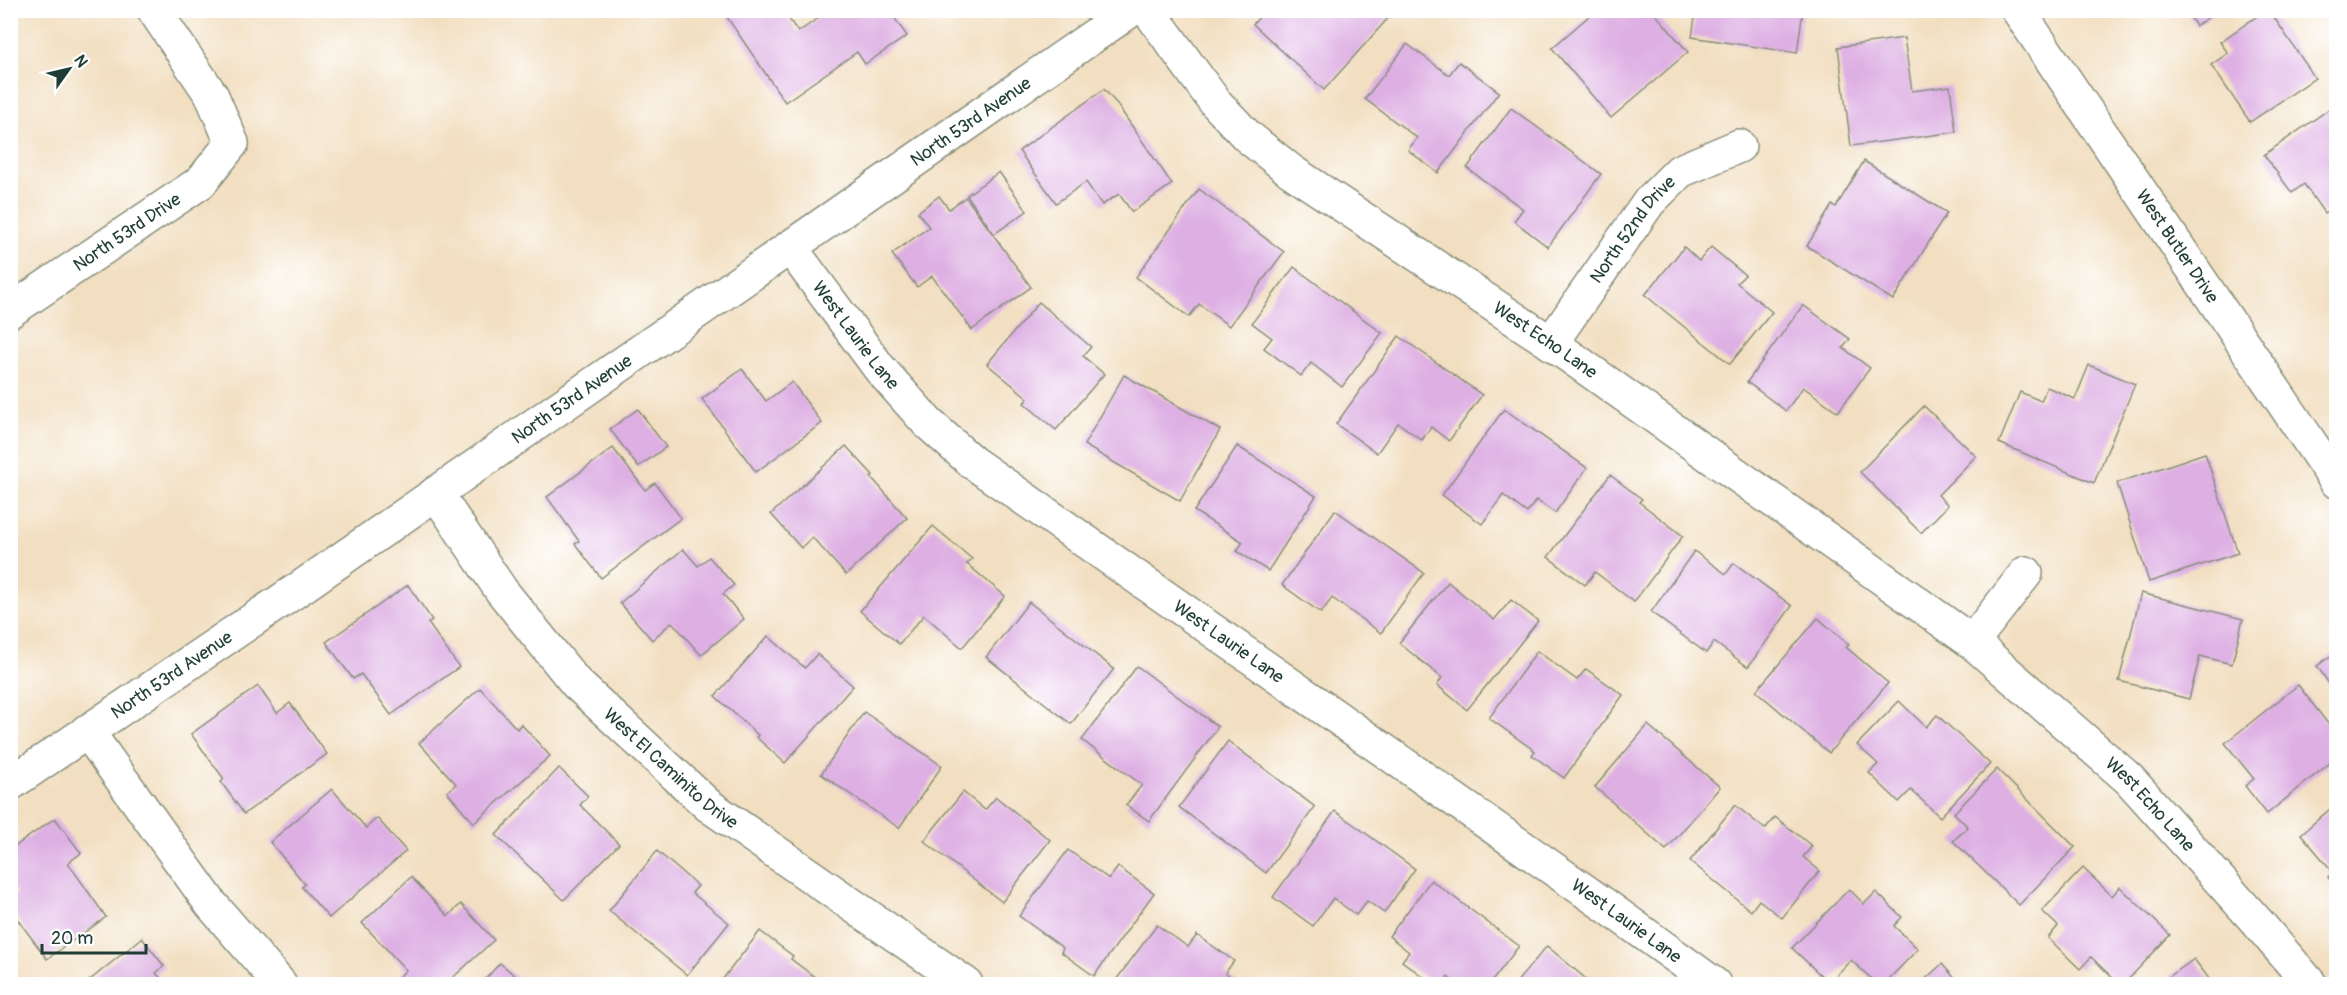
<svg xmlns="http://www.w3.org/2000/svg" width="2347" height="995" viewBox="0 0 2347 995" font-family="Pangolin,sans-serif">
	<rect width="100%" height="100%" fill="#fff"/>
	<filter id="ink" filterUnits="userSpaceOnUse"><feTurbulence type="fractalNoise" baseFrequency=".0167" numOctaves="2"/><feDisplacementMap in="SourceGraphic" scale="12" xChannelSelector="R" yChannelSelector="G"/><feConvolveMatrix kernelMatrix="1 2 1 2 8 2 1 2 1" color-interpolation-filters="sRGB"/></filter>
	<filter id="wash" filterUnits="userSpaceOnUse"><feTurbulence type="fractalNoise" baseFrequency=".008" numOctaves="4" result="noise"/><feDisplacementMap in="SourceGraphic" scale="24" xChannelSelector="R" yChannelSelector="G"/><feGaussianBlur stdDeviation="1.35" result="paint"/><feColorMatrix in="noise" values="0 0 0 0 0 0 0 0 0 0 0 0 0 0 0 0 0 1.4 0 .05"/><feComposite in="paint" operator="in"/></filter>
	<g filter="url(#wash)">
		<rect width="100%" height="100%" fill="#f2dfc1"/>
		<g id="blocks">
			<!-- building -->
			<g fill="#ddafe3">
				<polygon points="722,10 783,10 798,32 826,13 825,10 889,10 907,36 865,64 857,52 785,102"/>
				<polygon points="1266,10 1383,10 1390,16 1324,90 1253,24"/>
				<polygon points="1596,10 1652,10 1688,52 1611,118 1552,48"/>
				<polygon points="1696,10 1803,10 1797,53 1692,37"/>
				<polygon points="2185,10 2219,10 2196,26"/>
				<polygon points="2266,10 2269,10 2315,78 2250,122 2211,65 2228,53 2220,42"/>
				<polygon points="1904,38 1912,91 1950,86 1956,132 1851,146 1838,47"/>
				<polygon points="1407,44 1449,75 1459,62 1499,92 1438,173 1408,150 1417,138 1365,99"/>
				<polygon points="1104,89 1116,103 1172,184 1132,212 1119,194 1102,205 1086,182 1056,203 1019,151"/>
				<polygon points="2335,105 2336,204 2324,213 2304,184 2292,193 2264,155"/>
				<polygon points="1511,108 1601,174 1548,247 1514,221 1523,209 1467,168"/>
				<polygon points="1864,161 1947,213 1893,300 1807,246 1832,205 1836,207"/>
				<polygon points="999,172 1027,211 994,234 967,195"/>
				<polygon points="1199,189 1284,252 1229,326 1199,304 1189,317 1136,277"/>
				<polygon points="939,196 949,209 966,197 1031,287 972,330 932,276 917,287 892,254 929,227 918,212"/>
				<polygon points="1684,247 1699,261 1711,247 1745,275 1737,283 1772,312 1730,364 1645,295"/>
				<polygon points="1294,267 1382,333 1342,387 1311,363 1301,376 1264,348 1272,338 1252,323"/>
				<polygon points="1039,302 1091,347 1083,356 1104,374 1056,430 1024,403 1028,398 987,364"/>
				<polygon points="1803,305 1850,339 1843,348 1870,368 1838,412 1803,387 1786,411 1747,382"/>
				<polygon points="1399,336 1482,395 1449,441 1431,427 1422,440 1398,423 1377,453 1336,424"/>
				<polygon points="2089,365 2135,384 2094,483 1999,443 2020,392 2041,401 2047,387 2075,399"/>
				<polygon points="742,369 766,401 792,382 822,423 756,472 702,399"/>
				<polygon points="1124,375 1220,430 1180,501 1084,445"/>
				<polygon points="1924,406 1976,456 1938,495 1948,505 1921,533 1860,472"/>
				<polygon points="638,409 666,447 638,467 610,429"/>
				<polygon points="1504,409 1587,468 1555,513 1536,500 1527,513 1503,495 1482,524 1442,495"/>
				<polygon points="846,446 873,475 871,477 907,518 846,575 812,537 801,548 771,514"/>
				<polygon points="1237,446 1316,496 1268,571 1237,551 1243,542 1194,511"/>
				<polygon points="613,448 645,490 655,483 681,518 601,578 575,544 579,541 547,497"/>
				<polygon points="2205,453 2238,553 2149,582 2117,483"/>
				<polygon points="1610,475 1642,499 1639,502 1683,536 1634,602 1595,572 1585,585 1548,557"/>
				<polygon points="1335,510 1424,573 1381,633 1332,598 1321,613 1282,585"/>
				<polygon points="933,526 972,559 967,564 1005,596 962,648 924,615 899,644 860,611"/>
				<polygon points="683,549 698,566 709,557 734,585 723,594 744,619 701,655 672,622 652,640 620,603"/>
				<polygon points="1694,551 1726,574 1734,563 1792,606 1748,667 1714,642 1706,653 1651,612"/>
				<polygon points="1448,582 1494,620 1511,600 1538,621 1467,710 1437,685 1442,678 1399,643"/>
				<polygon points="408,585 432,620 428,623 459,667 391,715 361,674 353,679 326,642"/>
				<polygon points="2141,593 2243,619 2232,664 2200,656 2189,699 2119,681"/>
				<polygon points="1029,602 1114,669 1071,724 986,657"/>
				<polygon points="1818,618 1849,645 1846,647 1888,683 1829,753 1756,691"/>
				<polygon points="768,636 805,668 817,654 853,686 785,763 756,737 758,735 715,696"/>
				<polygon points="1537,651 1577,680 1586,669 1623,695 1564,778 1532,755 1535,751 1489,718"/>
				<polygon points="2336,652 2336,694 2317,666"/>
				<polygon points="1137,666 1218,727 1149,821 1126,805 1142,785 1082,740"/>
				<polygon points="2298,685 2336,734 2336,758 2267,814 2245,786 2254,779 2225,743"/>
				<polygon points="258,686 277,713 290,703 327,754 244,814 221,782 224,779 191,734"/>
				<polygon points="480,688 517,729 521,724 550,756 474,823 447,792 456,784 419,743"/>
				<polygon points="1899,701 1926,727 1937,715 1990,764 1940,817 1911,790 1899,802 1869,773 1878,764 1857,745"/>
				<polygon points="864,712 942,766 899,828 821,774"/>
				<polygon points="1648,725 1720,787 1666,850 1595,787"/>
				<polygon points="1228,741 1315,807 1266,873 1179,807"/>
				<polygon points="559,768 588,796 580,805 619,844 564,900 496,835"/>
				<polygon points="1997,769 2075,847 2019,905 1953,841 1968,827 1954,813"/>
				<polygon points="332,789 366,828 377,818 406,851 329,918 302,887 305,884 270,842"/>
				<polygon points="963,792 985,810 996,797 1050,840 1002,902 924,841"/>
				<polygon points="2336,804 2336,888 2328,877 2333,872 2301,834"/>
				<polygon points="1735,805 1765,829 1775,817 1812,846 1803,857 1820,871 1782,918 1759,900 1751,911 1690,861"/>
				<polygon points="1335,811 1415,869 1384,913 1367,901 1356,915 1333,898 1313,926 1273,897"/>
				<polygon points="55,818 81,853 68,863 106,917 47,959 10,909 10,898 17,893 10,884 10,850"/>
				<polygon points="1068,850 1109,879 1118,867 1154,893 1094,976 1061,952 1063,948 1019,916"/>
				<polygon points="657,851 698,886 692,893 729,923 687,975 609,911"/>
				<polygon points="2083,868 2112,896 2120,887 2170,935 2124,984 2119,984 2091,957 2080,969 2048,938 2058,926 2042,911"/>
				<polygon points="411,877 448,916 461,904 494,940 446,984 400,984 396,980 406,970 362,923"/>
				<polygon points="1431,880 1519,946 1490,984 1457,984 1448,977 1443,984 1433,984 1402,961 1409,952 1389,936"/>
				<polygon points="1849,889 1864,904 1876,892 1902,917 1894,926 1918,949 1884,984 1877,984 1851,960 1829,983 1792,948"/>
				<polygon points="1157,925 1188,947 1197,935 1234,961 1225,973 1240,984 1122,984 1116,980"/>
				<polygon points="760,931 793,956 791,959 824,984 719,984"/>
				<polygon points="142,938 164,966 156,973 166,984 85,984"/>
				<polygon points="1547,946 1592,984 1515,984"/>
				<polygon points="2194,959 2213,984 2159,984"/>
				<polygon points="500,963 525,984 481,984"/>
				<polygon points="1942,964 1960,984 1920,984"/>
			</g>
		</g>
	</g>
	<g filter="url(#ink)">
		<use href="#blocks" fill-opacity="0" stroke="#888e7a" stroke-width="1.5"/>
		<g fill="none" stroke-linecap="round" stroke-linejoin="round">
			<defs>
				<g id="street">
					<path id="s1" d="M1148 10 1215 102 1247 136 1291 171 1551 343 1972 642 2129 779 2258 923 2310 984"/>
					<path id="s2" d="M790 247 880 369 928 423 972 462 1602 903 1714 984"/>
					<path id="s3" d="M10 311 201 182 232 143 212 96 154 10"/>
					<path id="s4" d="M1551 343 1649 202 1680 171 1739 146"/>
					<path id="s5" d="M436 493 501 590 576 683 708 805 966 984"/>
					<polyline points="1972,642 2026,573"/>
					<polyline points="87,731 211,904 280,984"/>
				</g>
				<g id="secondary">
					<path id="s6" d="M2018 10 2336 481"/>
					<path id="s7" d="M10 784 300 588 1131 10"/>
				</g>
			</defs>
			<!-- street casing -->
			<use href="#street" stroke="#888e7a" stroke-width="36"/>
			<!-- secondary casing -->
			<use href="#secondary" stroke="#888e7a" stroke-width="36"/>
			<!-- street -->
			<use href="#street" stroke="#fff" stroke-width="33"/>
			<!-- secondary -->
			<use href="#secondary" stroke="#fff" stroke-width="33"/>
		</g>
	</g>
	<g text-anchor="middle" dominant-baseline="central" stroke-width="5" stroke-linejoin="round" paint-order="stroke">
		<!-- street labels -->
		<g font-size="18" fill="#1f3d34" stroke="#fff">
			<text stroke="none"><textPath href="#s7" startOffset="1167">North 53rd Avenue</textPath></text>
			<text stroke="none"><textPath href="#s4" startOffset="140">North 52nd Drive</textPath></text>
			<text stroke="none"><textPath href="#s3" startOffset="141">North 53rd Drive</textPath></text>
			<text stroke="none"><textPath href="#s6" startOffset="285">West Butler Drive</textPath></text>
			<text stroke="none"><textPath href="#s2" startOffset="110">West Laurie Lane</textPath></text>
			<text stroke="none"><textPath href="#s1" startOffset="522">West Echo Lane</textPath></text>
			<text stroke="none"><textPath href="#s7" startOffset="681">North 53rd Avenue</textPath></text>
			<text stroke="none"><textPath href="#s2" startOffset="596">West Laurie Lane</textPath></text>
			<text stroke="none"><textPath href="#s7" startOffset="195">North 53rd Avenue</textPath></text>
			<text stroke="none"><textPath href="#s5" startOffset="364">West El Caminito Drive</textPath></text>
			<text stroke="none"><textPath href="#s1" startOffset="1286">West Echo Lane</textPath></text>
			<text stroke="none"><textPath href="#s2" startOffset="1082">West Laurie Lane</textPath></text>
		</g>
	</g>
	<!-- margin -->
	<rect width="2347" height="995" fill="none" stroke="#fff" stroke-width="36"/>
	<!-- north arrow -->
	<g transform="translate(69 69) rotate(56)" stroke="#ffffff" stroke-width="4.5" paint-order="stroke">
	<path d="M0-4.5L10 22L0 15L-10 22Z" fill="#1f3d34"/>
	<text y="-9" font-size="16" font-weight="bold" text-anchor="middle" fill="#1f3d34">N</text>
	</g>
	<!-- scale -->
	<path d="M42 944v9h104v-9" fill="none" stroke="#1f3d34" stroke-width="3"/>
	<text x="51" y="944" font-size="18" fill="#1f3d34" stroke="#ffffff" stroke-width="4.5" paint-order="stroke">20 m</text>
</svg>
